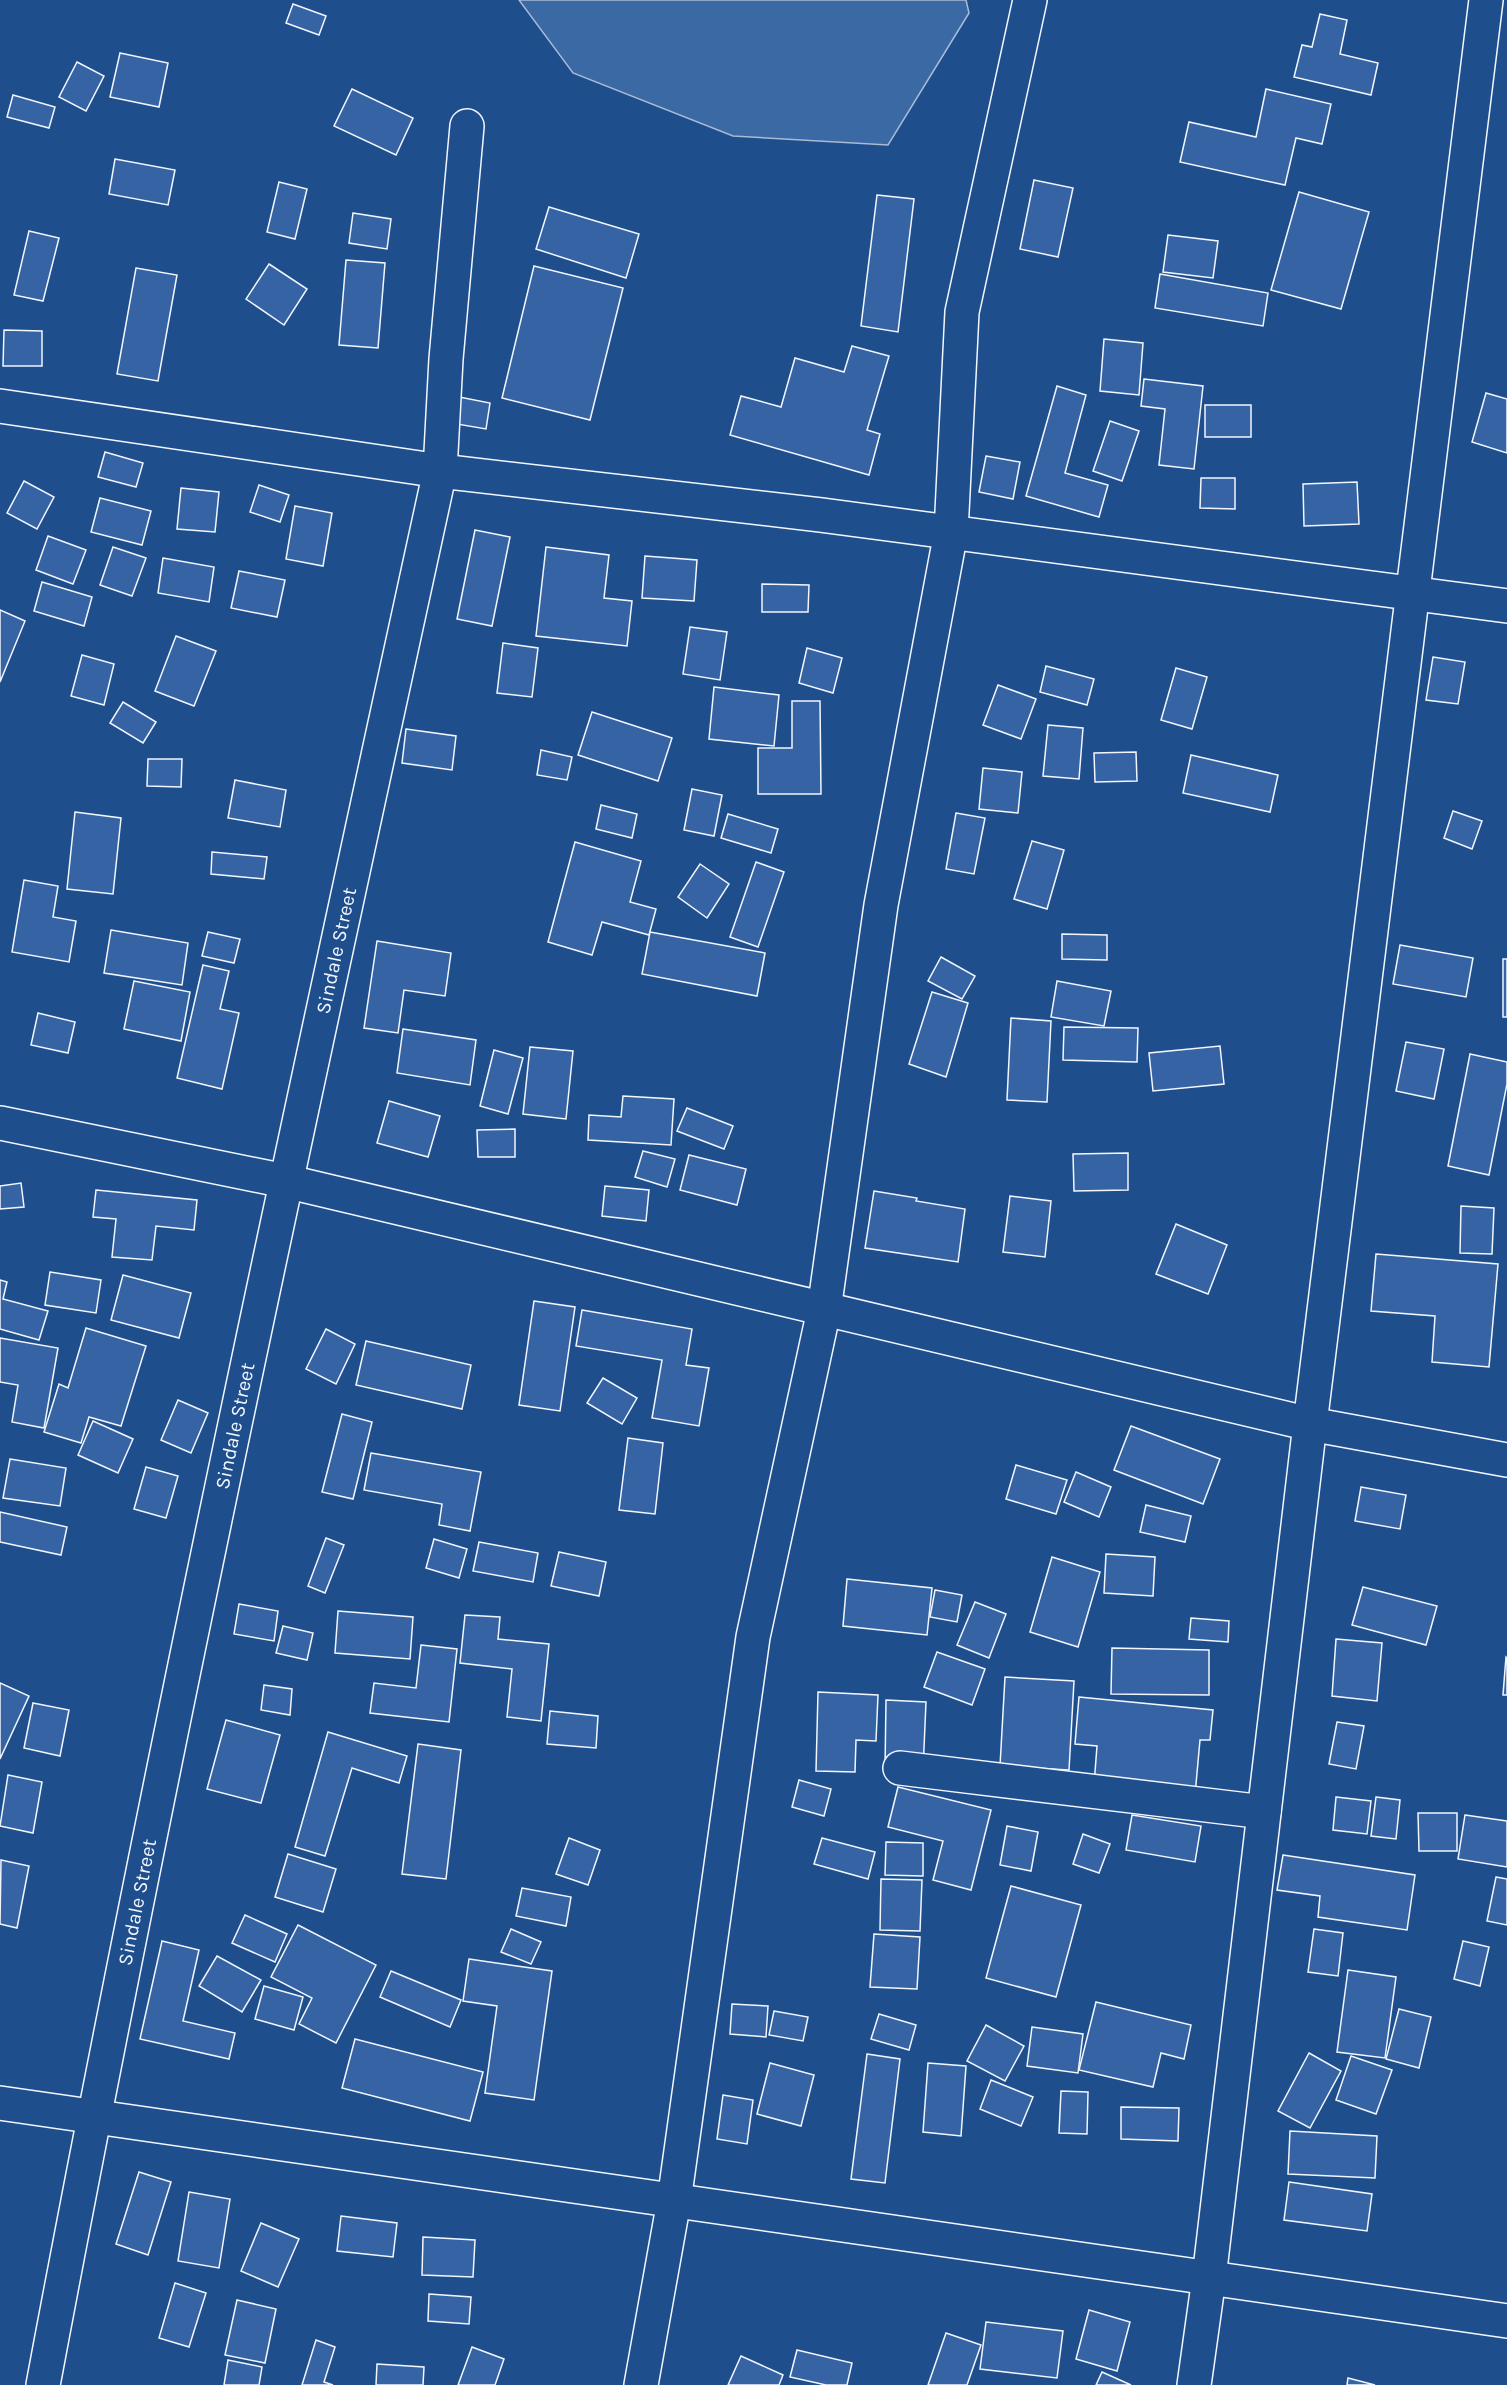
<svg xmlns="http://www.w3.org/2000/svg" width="1507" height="2385" viewBox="0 0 1507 2385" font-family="Karla,sans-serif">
	<rect width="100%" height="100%" fill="#1f4e8c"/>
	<!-- water -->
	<polygon fill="#3b69a3" stroke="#a8bbd7" stroke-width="1.5" points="519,0 966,0 969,13 888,145 733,136 573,73"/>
	<!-- building -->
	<g fill="#3563a3" stroke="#f2f6ff" stroke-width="1.5">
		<polygon points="293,4 326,16 319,35 286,23"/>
		<polygon points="1320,14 1347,20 1340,54 1378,63 1371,95 1294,77 1302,45 1312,47"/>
		<polygon points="120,53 168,63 159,107 110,97"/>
		<polygon points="77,62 104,76 86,111 59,97"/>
		<polygon points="352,89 413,118 396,155 334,126"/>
		<polygon points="1266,89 1331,104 1322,144 1296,138 1285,185 1180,162 1189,122 1256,137"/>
		<polygon points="13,95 55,107 49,128 7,117"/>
		<polygon points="115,159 175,170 168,205 109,194"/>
		<polygon points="1034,180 1073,188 1058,257 1020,249"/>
		<polygon points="279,182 307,189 295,239 267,232"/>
		<polygon points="1299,192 1369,212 1341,309 1271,290"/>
		<polygon points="877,195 914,199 898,332 861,326"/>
		<polygon points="549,207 639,234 626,278 536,249"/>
		<polygon points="353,213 391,219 387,249 349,243"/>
		<polygon points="29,231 59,238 43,301 14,295"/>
		<polygon points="1168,235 1218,241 1213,278 1163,272"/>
		<polygon points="346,260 385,263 378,348 339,345"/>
		<polygon points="269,264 307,289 284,325 246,299"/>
		<polygon points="534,266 623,288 590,420 502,398"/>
		<polygon points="136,268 177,275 158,381 117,374"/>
		<polygon points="1160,274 1268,293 1263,326 1155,308"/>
		<polygon points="4,330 42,331 42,366 3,366"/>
		<polygon points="1104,339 1143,343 1139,395 1100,391"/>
		<polygon points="852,346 889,356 867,430 880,434 869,475 730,435 741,396 781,407 795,358 844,372"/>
		<polygon points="1144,379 1203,386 1194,469 1159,465 1165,409 1141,406"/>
		<polygon points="1057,386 1086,395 1065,473 1108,485 1099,517 1026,496"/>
		<polygon points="1486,393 1507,399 1507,453 1472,442"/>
		<polygon points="444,394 490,403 486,429 439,421"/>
		<rect x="1205" y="405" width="46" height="32"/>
		<polygon points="1110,421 1139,431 1122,481 1093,471"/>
		<polygon points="105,452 143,463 136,487 98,477"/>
		<polygon points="986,456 1020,462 1013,499 979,492"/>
		<polygon points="1201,478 1235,478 1235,509 1200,508"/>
		<polygon points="24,481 54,497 37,529 7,513"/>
		<polygon points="1357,482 1359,524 1304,526 1303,484"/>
		<polygon points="259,485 289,495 280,522 250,512"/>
		<polygon points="181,488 219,492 215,532 177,529"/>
		<polygon points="100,498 151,511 142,545 91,532"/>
		<polygon points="295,506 332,513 323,566 286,559"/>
		<polygon points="475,530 510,537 492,626 457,619"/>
		<polygon points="48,536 86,550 73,584 36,570"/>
		<polygon points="113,547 146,558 132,596 100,585"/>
		<polygon points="546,547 609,555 604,598 632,601 627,646 536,636"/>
		<polygon points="645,556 697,560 694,601 642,598"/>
		<polygon points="163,558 214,567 209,602 158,593"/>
		<polygon points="239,571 285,580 277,617 231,608"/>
		<polygon points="42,582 92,597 84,626 34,611"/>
		<polygon points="762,584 809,585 808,612 762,612"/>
		<polygon points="0,610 25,621 0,682"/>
		<polygon points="690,627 727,632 720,680 683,674"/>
		<polygon points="176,636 216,651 194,706 155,691"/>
		<polygon points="503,643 538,648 532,697 497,693"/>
		<polygon points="807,648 842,658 833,693 799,683"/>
		<polygon points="82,655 114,664 104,705 71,696"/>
		<polygon points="1433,657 1465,662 1458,704 1426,700"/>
		<polygon points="1046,666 1094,679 1087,705 1040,692"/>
		<polygon points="1176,668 1207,677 1192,729 1161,720"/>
		<polygon points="998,685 1036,699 1021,739 983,725"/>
		<polygon points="714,687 779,695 774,746 709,739"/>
		<polygon points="792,701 820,701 821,794 758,794 758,748 792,748"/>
		<polygon points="123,702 156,722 143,743 110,723"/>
		<polygon points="592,712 672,738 658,781 578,755"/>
		<polygon points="1048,725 1083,728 1079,779 1043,776"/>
		<polygon points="406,729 456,736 452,770 402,763"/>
		<polygon points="541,750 572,757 567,780 537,775"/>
		<polygon points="1136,752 1137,781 1095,782 1094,753"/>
		<polygon points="1191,755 1278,775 1270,812 1183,793"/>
		<polygon points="148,759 182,759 181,787 147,786"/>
		<polygon points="983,768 1022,772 1018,813 979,809"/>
		<polygon points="235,780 286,790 280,827 228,818"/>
		<polygon points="692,789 722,795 714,836 684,830"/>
		<polygon points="601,805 637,814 632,838 596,829"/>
		<polygon points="1453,811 1482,821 1472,849 1444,838"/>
		<polygon points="75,812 121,818 113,894 67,889"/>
		<polygon points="956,813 985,818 974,874 946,869"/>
		<polygon points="728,814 778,829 771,853 721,838"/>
		<polygon points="1032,841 1064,850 1047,909 1014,899"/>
		<polygon points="575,842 641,861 630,902 656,909 649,935 602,922 592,955 548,942"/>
		<polygon points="212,852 267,857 264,879 211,874"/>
		<polygon points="756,862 784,872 758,947 730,937"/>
		<polygon points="700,864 729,884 707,918 678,897"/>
		<polygon points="24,880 58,886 53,917 76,921 69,962 12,952"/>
		<polygon points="111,930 188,943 182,985 104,973"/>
		<polygon points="208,932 240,939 234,963 202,956"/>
		<polygon points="650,932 765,953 757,996 642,974"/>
		<polygon points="1062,934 1107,935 1107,960 1062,959"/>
		<polygon points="377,941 451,953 445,996 404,990 398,1033 364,1028"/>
		<polygon points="1400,945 1473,958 1466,997 1393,984"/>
		<polygon points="941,957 975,976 962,999 928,981"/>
		<rect x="1503" y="959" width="4" height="58"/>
		<polygon points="203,965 229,971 220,1009 239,1013 222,1089 177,1078"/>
		<polygon points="134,981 190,992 181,1041 124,1029"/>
		<polygon points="1057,981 1111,991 1104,1026 1051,1017"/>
		<polygon points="932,992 968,1003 946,1077 909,1064"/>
		<polygon points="38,1013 75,1022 68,1053 31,1045"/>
		<polygon points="1011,1018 1051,1021 1047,1102 1007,1100"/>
		<polygon points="1064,1027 1138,1028 1137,1062 1063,1060"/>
		<polygon points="403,1029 476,1040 470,1085 397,1073"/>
		<polygon points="1406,1042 1444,1049 1434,1099 1396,1091"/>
		<polygon points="1220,1046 1224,1084 1153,1091 1149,1053"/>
		<polygon points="530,1047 573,1051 566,1119 523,1114"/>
		<polygon points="494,1050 523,1058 508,1114 480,1106"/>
		<polygon points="1470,1054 1507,1062 1507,1084 1489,1175 1448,1166"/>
		<polygon points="623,1096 674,1099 671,1145 588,1140 589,1115 621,1117"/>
		<polygon points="389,1101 440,1116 428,1157 377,1143"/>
		<polygon points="687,1108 733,1126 724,1149 677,1131"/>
		<polygon points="515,1129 515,1157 478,1157 477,1130"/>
		<polygon points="643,1151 675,1159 667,1187 635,1177"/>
		<polygon points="1128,1153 1128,1190 1074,1191 1073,1154"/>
		<polygon points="689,1155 746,1169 737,1205 680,1190"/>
		<polygon points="21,1183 24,1207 0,1209 0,1186"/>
		<polygon points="605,1186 649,1190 646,1221 602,1216"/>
		<polygon points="96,1190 197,1200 194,1230 156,1226 152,1260 112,1257 116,1219 93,1217"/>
		<polygon points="874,1191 917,1198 916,1201 965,1209 958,1262 865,1248"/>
		<polygon points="1010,1196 1051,1201 1045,1257 1003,1252"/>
		<polygon points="1461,1206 1494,1208 1492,1254 1460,1253"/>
		<polygon points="1176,1224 1227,1245 1208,1294 1156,1274"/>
		<polygon points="1376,1254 1498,1264 1489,1367 1432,1362 1435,1316 1371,1311"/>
		<polygon points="50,1272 101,1280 96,1313 45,1305"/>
		<polygon points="123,1275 191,1293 179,1338 111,1320"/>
		<polygon points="0,1280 7,1282 3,1299 48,1311 39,1340 0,1329"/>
		<polygon points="534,1301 575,1307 560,1411 519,1405"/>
		<polygon points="582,1310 692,1329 686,1365 709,1368 699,1426 652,1418 662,1360 576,1346"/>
		<polygon points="86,1328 146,1346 121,1426 89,1417 81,1443 44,1432 59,1384 68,1388"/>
		<polygon points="326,1329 355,1344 336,1384 306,1369"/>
		<polygon points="0,1338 58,1348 44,1428 12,1422 18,1385 0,1382"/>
		<polygon points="366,1341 471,1365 462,1409 356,1385"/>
		<polygon points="603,1378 637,1398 622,1424 587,1403"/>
		<polygon points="178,1400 208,1413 191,1453 161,1440"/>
		<polygon points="342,1414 372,1422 353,1499 322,1492"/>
		<polygon points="93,1421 133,1439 118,1473 78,1455"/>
		<polygon points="1131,1426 1220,1459 1203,1504 1114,1470"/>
		<polygon points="628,1438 663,1443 655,1514 619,1510"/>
		<polygon points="371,1453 481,1472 470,1531 439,1525 442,1504 364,1490"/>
		<polygon points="10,1459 66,1468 60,1506 3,1498"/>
		<polygon points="1016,1465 1067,1480 1056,1514 1006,1499"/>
		<polygon points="146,1467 178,1476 166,1518 134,1509"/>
		<polygon points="1076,1472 1111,1487 1099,1517 1064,1502"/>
		<polygon points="1361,1487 1406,1495 1400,1529 1355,1521"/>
		<polygon points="1146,1505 1191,1516 1185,1542 1140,1532"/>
		<polygon points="0,1512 67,1527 61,1555 0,1542"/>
		<polygon points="326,1538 344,1545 325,1593 308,1586"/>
		<polygon points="434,1539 467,1549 459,1578 426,1568"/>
		<polygon points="479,1542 538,1553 533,1582 473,1571"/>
		<polygon points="559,1552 606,1562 599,1596 551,1586"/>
		<polygon points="1106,1554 1155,1557 1153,1596 1104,1593"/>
		<polygon points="1052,1557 1100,1572 1078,1647 1030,1632"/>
		<polygon points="847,1579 932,1588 927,1635 843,1626"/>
		<polygon points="1363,1587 1437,1606 1426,1645 1352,1625"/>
		<polygon points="935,1590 962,1595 957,1622 930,1617"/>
		<polygon points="975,1602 1006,1614 989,1658 957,1645"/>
		<polygon points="239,1604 278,1611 274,1641 234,1634"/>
		<polygon points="338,1611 413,1617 410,1659 335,1653"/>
		<polygon points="465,1615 500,1617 498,1639 549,1644 541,1721 507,1717 512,1669 460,1663"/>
		<polygon points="1191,1618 1229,1621 1228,1642 1189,1639"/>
		<polygon points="283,1626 313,1633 307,1660 276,1653"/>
		<polygon points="1336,1639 1382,1643 1377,1701 1332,1696"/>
		<polygon points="421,1645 457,1649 449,1722 370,1713 374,1683 416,1688"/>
		<polygon points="1112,1648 1209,1650 1209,1695 1111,1694"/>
		<polygon points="937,1652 985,1669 972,1705 924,1687"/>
		<polygon points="1506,1657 1507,1658 1507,1695 1503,1695"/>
		<polygon points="1005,1677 1074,1681 1069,1770 1000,1766"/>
		<polygon points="0,1683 29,1696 0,1759"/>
		<polygon points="264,1685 292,1689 290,1715 261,1710"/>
		<polygon points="818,1692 878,1695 876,1741 856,1740 855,1772 816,1771"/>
		<polygon points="1079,1697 1213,1710 1210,1740 1200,1740 1195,1795 1094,1785 1097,1746 1075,1744"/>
		<polygon points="886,1700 926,1702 923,1771 885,1770"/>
		<polygon points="33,1703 69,1710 60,1756 24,1748"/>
		<polygon points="550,1711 598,1716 596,1748 547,1744"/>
		<polygon points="226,1720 280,1735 261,1803 207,1789"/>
		<polygon points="1337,1722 1364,1726 1356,1769 1329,1764"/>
		<polygon points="328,1732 407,1756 399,1783 352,1768 325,1856 295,1847"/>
		<polygon points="418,1744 461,1750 446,1879 402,1874"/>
		<polygon points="8,1775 42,1782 33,1833 0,1826"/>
		<polygon points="799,1780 831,1789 824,1816 792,1807"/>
		<polygon points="898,1787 991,1810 971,1890 933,1880 943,1841 888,1827"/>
		<polygon points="1336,1797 1371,1801 1367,1834 1333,1830"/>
		<polygon points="1376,1797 1400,1800 1396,1839 1371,1836"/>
		<polygon points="1418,1813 1457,1813 1457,1851 1419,1851"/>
		<polygon points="1132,1815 1201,1826 1195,1862 1126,1850"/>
		<polygon points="1465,1815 1507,1821 1507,1867 1458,1859"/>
		<polygon points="1007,1826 1038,1832 1031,1871 1000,1865"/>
		<polygon points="1083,1834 1110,1844 1099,1873 1073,1864"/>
		<polygon points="569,1838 600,1850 588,1885 556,1874"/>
		<polygon points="822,1838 875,1852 868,1879 814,1864"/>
		<polygon points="886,1842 923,1843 923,1876 885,1875"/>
		<polygon points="288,1854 336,1869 323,1912 275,1897"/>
		<polygon points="1283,1855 1415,1875 1407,1930 1318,1917 1320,1896 1277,1890"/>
		<polygon points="1,1860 29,1866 17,1928 0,1924"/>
		<polygon points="1496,1877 1507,1879 1507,1925 1487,1921"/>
		<polygon points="881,1879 922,1880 920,1931 880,1930"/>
		<polygon points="1011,1886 1081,1905 1056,1997 986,1978"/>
		<polygon points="522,1888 571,1897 566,1926 516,1916"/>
		<polygon points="245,1915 287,1934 275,1962 232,1943"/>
		<polygon points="298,1925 376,1965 336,2043 299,2024 312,1998 271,1977"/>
		<polygon points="511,1929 541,1942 531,1964 501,1952"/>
		<polygon points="1314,1929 1343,1933 1338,1976 1308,1972"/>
		<polygon points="874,1934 920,1937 917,1989 870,1987"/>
		<polygon points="162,1941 199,1950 183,2021 235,2033 229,2059 140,2039"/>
		<polygon points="1463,1941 1489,1947 1480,1986 1454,1979"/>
		<polygon points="217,1956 261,1980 242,2012 199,1986"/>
		<polygon points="469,1959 552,1971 534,2100 485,2093 497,2006 463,2001"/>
		<polygon points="1348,1970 1396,1977 1385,2058 1337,2052"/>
		<polygon points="391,1971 461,2000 450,2027 380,1997"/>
		<polygon points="264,1986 303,1997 294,2030 255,2019"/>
		<polygon points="1096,2002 1191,2025 1184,2059 1161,2053 1153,2087 1079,2070"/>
		<polygon points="732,2004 768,2006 766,2037 730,2034"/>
		<polygon points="1399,2009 1431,2017 1419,2068 1386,2059"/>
		<polygon points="774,2011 808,2017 803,2041 769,2035"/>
		<polygon points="879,2014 916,2025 909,2050 871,2039"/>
		<polygon points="986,2025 1024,2046 1005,2081 967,2061"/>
		<polygon points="1032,2027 1083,2034 1078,2073 1027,2066"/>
		<polygon points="355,2039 483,2072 470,2121 342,2088"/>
		<polygon points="1309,2053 1341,2071 1310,2128 1278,2111"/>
		<polygon points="867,2054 900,2059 885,2183 851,2179"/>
		<polygon points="1351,2056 1392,2070 1376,2114 1336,2100"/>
		<polygon points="770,2063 814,2075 801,2126 757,2114"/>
		<polygon points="928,2063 966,2066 961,2136 923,2132"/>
		<polygon points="991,2080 1033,2097 1021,2126 980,2109"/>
		<polygon points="1061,2091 1088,2092 1087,2134 1059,2133"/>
		<polygon points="723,2095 753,2100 747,2144 717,2139"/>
		<polygon points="1121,2107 1179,2108 1178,2141 1121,2139"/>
		<polygon points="1290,2131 1377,2136 1375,2178 1288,2174"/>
		<polygon points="139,2172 171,2182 148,2255 116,2244"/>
		<polygon points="1289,2182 1372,2194 1367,2231 1284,2220"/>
		<polygon points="189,2192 230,2199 219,2268 178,2261"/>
		<polygon points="341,2216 397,2223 393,2257 337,2251"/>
		<polygon points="261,2223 299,2239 278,2287 241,2271"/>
		<polygon points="423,2237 475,2240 473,2277 422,2275"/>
		<polygon points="175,2283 206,2293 189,2347 159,2338"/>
		<polygon points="429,2294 471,2297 469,2324 428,2321"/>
		<polygon points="237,2300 276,2309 265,2363 225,2355"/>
		<polygon points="1089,2310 1130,2322 1117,2371 1076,2359"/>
		<polygon points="986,2322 1063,2331 1057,2378 980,2369"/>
		<polygon points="946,2333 981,2345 967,2385 928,2385"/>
		<polygon points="316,2340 335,2347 324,2382 333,2385 302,2385"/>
		<polygon points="472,2347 504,2359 495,2385 458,2385"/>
		<polygon points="797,2350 852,2363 847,2385 826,2385 790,2377"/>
		<polygon points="741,2356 783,2375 779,2385 728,2385"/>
		<polygon points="228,2360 262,2367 259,2385 224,2385"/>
		<polygon points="377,2364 424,2367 423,2385 376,2385"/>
		<polygon points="1102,2372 1131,2385 1096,2385"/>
		<polygon points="1348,2378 1375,2385 1347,2385"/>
	</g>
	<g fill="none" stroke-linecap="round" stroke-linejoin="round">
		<defs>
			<g id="minor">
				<polyline points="0,406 440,471 821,515 1507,606"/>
				<polyline points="0,1123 285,1181 1310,1424 1507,1460"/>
				<polyline points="900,1768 1264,1812"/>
				<polyline points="0,2103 1507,2321"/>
				<path id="s1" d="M43 2385C163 1745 301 1108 440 471L446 359 467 126"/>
				<polyline points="641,2385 674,2201 753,1637 824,1310 881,905 951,532 962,312 1030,0"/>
				<polyline points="1194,2385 1209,2278 1310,1424 1486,0"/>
			</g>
		</defs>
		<!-- minor casing -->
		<use href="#minor" stroke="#f2f6ff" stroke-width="36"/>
		<!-- minor -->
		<use href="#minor" stroke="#1f4e8c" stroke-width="33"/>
	</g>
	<g text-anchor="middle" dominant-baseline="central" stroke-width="4.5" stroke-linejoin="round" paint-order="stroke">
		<!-- street labels -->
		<g font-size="20" fill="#f2f6ff" stroke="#1f4e8c">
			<text stroke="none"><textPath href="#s1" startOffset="1464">Sindale Street</textPath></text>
			<text stroke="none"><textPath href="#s1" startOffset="978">Sindale Street</textPath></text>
			<text stroke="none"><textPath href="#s1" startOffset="492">Sindale Street</textPath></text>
		</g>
	</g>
</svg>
